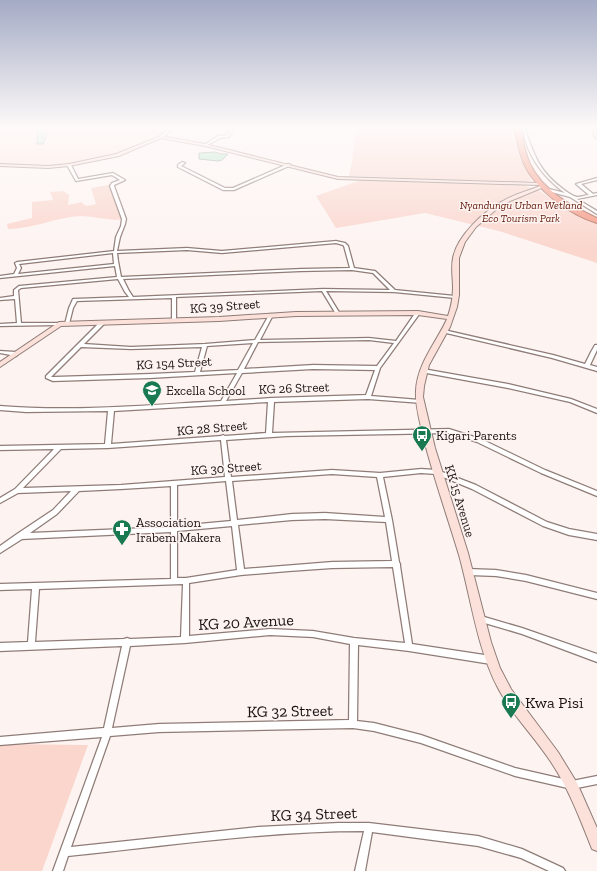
<svg xmlns="http://www.w3.org/2000/svg" width="597" height="871" viewBox="0 0 597 871" font-family="'Zilla Slab',serif">
	<rect width="100%" height="100%" fill="#fdf4f2"/>
	<!-- built -->
	<polygon fill="#fde5df" points="0,128 167,128 167,129 161,135 119,152 70,164 43,166 18,164 0,164"/>
	<!-- green -->
	<g fill="#fad6cd">
		<polygon points="356,128 511,128 521,161 532,180 524,182 349,176 352,162"/>
		<polygon points="361,180 523,185 540,191 558,203 597,223 597,263 499,231 425,213 336,228 316,196"/>
		<path d="M113 184 124 219C118 222 91 216 81 216 56 217 33 229 8 229L7 224 32 218V202L53 200 50 192 63 191 69 195 68 205 82 202 83 204 87 206 96 204 91 188Z"/>
		<polygon points="0,744 88,745 42,871 0,871"/>
	</g>
	<!-- building -->
	<g fill="#a4e3c1" stroke="#7b8d83">
		<polygon points="38,128 47,129 46,137 43,144 37,144"/>
		<polygon points="215,152 221,154 228,154 222,160 218,161 199,159 199,153"/>
	</g>
	<g fill="none" stroke-linecap="round" stroke-linejoin="round">
		<defs>
			<g id="street">
				<path d="M170 128H172C170 132 164 137 160 138V136Z"/>
				<polygon points="231,128 233,128 229,137 220,138 206,146 204,145 218,136 227,135"/>
				<path d="M523 128 525 129C534 156 540 172 563 189 567 192 572 196 577 197 581 197 586 195 589 195L576 184 597 178V180L581 184 593 194 597 193V195L577 199 597 211V214L570 197 544 190 543 189 545 188 565 193C544 178 526 155 523 128Z"/>
				<polygon points="593,128 595,128 597,138 595,137"/>
				<polygon points="182,162 185,163 181,166 225,188 233,188 288,164 291,165 234,190 223,190 178,167 178,165"/>
				<path d="M69 164 71 165 78 179 113 173 125 180 114 185V186L126 219 125 224 120 237 117 251 187 248 222 251 336 241 345 243 348 246 354 268 375 271 395 290 455 296 457 297 455 298 394 292 326 291 340 314 338 315 336 314 322 291 176 297V321L174 322 172 321V298L77 301 73 308 69 324V325H65V324L69 308 73 299 129 297 125 292 118 279 21 288 18 290 21 323H59L61 324 59 325 0 326V324L17 323 15 299 0 300V298L14 296V290L19 286 117 277 115 266 0 278V276L14 274 17 268 15 263 17 262 114 251 116 237 121 226 122 219 110 186 112 183 120 180 112 175 76 181 67 165ZM336 243 343 245 344 246 350 268 301 269 121 277 118 261 117 253 187 250 222 253ZM113 253 114 264 18 274 21 268 19 264ZM352 270 373 273 390 290 323 289 133 297 129 291 123 279 301 271Z"/>
				<path d="M416 312H418L420 313 380 368 371 396 420 400 422 401 423 402 422 403 368 399 274 402 272 433 449 429 481 439 545 470 597 491V496L541 473 477 442 449 433 287 436 226 440 231 477 332 470 380 473 421 469 437 470 476 485 547 522 569 529 597 534V540L569 535 543 526 472 489 436 474 421 473 383 477 392 520 399 562 400 564V566L412 644 491 656 494 657 495 660 494 663 491 664 409 651 358 645 357 721 374 723 421 735 515 768 572 781 597 776V784L572 789 515 776 421 743 374 731 353 728 159 732 110 736 71 847 258 827 338 823H369L478 836 522 849 563 868 565 871H549L521 858 478 846 372 832 365 871H355L364 831C265 831 166 846 68 856L63 871H53L102 737 0 745V737L104 728 122 646 0 651V643L28 642 32 589 0 590V584L171 579V532L22 539 0 553V546L17 534 53 510 71 491 18 493 0 503V498L15 489 54 449 0 450V446L105 444 108 411 26 412 0 410V406C73 412 148 405 221 401L237 373 150 378 53 381 46 378V376L100 322H104V324L84 344 131 347 205 344 255 340 269 315 271 314 273 315 260 340 369 338 396 341ZM369 340 394 343 377 366 313 365 244 369 258 342ZM253 343 238 370 200 372 207 346ZM81 347 131 349 202 347 195 372 150 374 54 377H51ZM313 369 375 370 366 395 271 398 226 401 242 373ZM268 402 266 433 225 436 223 435 221 436 111 444 114 411ZM221 440 225 477 121 485 23 488 61 449 108 448ZM332 474 377 477 385 517 325 513 292 514 237 520 232 481ZM226 481 231 521 177 526V485ZM171 486V527L30 533 57 514 79 491 121 489ZM325 519 386 522 392 561 332 562 244 569 238 525 292 520ZM232 526 237 570 186 578H177V531ZM393 567 405 643 354 638 313 631 270 629 189 636V583L241 575 289 571 332 568ZM183 584 181 637 130 639 127 638 124 639 35 642 39 589ZM270 635 313 637 350 644 349 720 159 724 112 728 130 646 185 643Z"/>
				<polygon points="442,330 444,330 553,355 585,364 591,352 595,345 597,345 597,350 590,365 597,367 597,371 552,358 442,332"/>
				<polygon points="0,351 16,352 18,354 16,356 0,353"/>
				<polygon points="423,369 508,384 571,399 597,409 597,413 570,402 508,388 421,372 421,371"/>
				<polygon points="469,569 496,570 526,575 597,593 597,599 526,581 496,576 469,575 467,574 466,572 467,570"/>
				<polygon points="481,616 522,628 597,654 597,662 522,634 478,621 477,619 478,617"/>
			</g>
			<g id="secondary">
				<polygon points="161,136 205,144 338,177 539,183 541,184 539,185 338,179 205,146 161,138 119,156 69,166 48,168 0,166 0,164 48,166 69,164 116,154"/>
				<path d="M540 186 544 187 510 201 499 207 476 227 465 242 459 258V295L457 307 450 327 429 365 424 386 423 397 435 448 468 553 491 642 500 668 511 689 558 752 577 783 597 828V851L592 849C580 819 569 789 551 762 534 736 512 715 498 688 477 648 471 598 459 555 447 515 433 476 423 436 420 421 415 406 416 391 417 364 436 343 447 319L418 315 296 316 219 321 61 326 0 367V362L59 322 219 317 296 312 418 311 448 316C451 307 453 298 453 288 453 278 451 268 453 258 457 236 484 211 503 201 515 194 528 191 540 186Z"/>
			</g>
			<path id="highway" d="M514 128H520C523 140 525 153 530 164 543 191 571 206 597 218V223C570 215 536 190 524 164 519 153 517 140 514 128Z"/>
		</defs>
		<!-- street casing -->
		<use href="#street" stroke="#8f7c77" stroke-width="2.5"/>
		<!-- secondary casing -->
		<use href="#secondary" stroke="#8f7c77" stroke-width="2"/>
		<!-- highway casing -->
		<use href="#highway" stroke="#a86a5b" stroke-width="2"/>
		<!-- street -->
		<use href="#street" fill="#fff" fill-rule="evenodd"/>
		<!-- secondary -->
		<use href="#secondary" fill="#fce0da" fill-rule="evenodd"/>
		<!-- highway -->
		<use href="#highway" fill="#f49883" fill-rule="evenodd"/>
	</g>
	<!-- sky -->
	<linearGradient id="sky" x2="0" y2="1"><stop stop-color="#a4abc5"/><stop offset="0.51" stop-color="#fefaf9"/><stop offset="1" stop-color="#fefaf9" stop-opacity="0"/></linearGradient>
	<rect width="597" height="250" fill="url(#sky)"/>
	<!-- icons -->
	<defs>
		<symbol id="school-pin" viewBox="-11 -11 22 30"><path d="M0 17L-7.5 6A9.5 9.5 0 1 1 7.5 6Z" fill="#197a52" stroke="#fdf4f2"/><path d="M0-5L7-2L0 1L-7-2ZM-4 1L0 2.5L4 1V4Q0 6-4 4Z" fill="#fff"/></symbol>
		<symbol id="bus-pin" viewBox="-11 -11 22 30"><path d="M0 17L-7.5 6A9.5 9.5 0 1 1 7.5 6Z" fill="#197a52" stroke="#fdf4f2"/><path d="M-5-6H5V4H4V6H2V4H-2V6H-4V4H-5ZM-3.5-4V0h7V-4ZM-3.5 1.2v1.5H-2V1.2ZM2 1.2v1.5H3.5V1.2Z" fill="#fff"/></symbol>
		<symbol id="pharmacy-pin" viewBox="-11 -11 22 30"><path d="M0 17L-7.5 6A9.5 9.5 0 1 1 7.5 6Z" fill="#197a52" stroke="#fdf4f2"/><path d="M-2-6h4v4h4v4h-4v4h-4v-4h-4v-4h4Z" fill="#fff"/></symbol>
	</defs>
	<g fill-rule="evenodd">
		<use href="#school-pin" x="141" y="379" width="22" height="30"/>
		<use href="#bus-pin" x="411" y="424" width="22" height="30"/>
		<use href="#pharmacy-pin" x="111" y="518" width="22" height="30"/>
		<use href="#bus-pin" x="500" y="691" width="22" height="30"/>
	</g>
	<g text-anchor="middle" dominant-baseline="central" stroke-width="3" stroke-linejoin="round" paint-order="stroke">
		<!-- far-park labels -->
		<g font-size="11" font-style="italic" fill="#641909" stroke="#fdf4f2">
			<text x="521" y="205">Nyandungu Urban Wetland<tspan x="521" dy="13">Eco Tourism Park</tspan></text>
		</g>
		<!-- street labels -->
		<g font-size="13" fill="#1b1412" stroke="#fdf4f2">
			<text transform="translate(225 306) rotate(-4)">KG 39 Street</text>
			<text transform="translate(174 363) rotate(-3)">KG 154 Street</text>
			<text transform="translate(294 388) rotate(-2)">KG 26 Street</text>
			<text transform="translate(212 428) rotate(-5)">KG 28 Street</text>
			<text transform="translate(226 468) rotate(-4)">KG 30 Street</text>
			<text transform="translate(460 501) rotate(73)">KK 15 Avenue</text>
		</g>
		<!-- poi labels -->
		<g font-size="13" fill="#1b1412" stroke="#fdf4f2" text-anchor="start">
			<text x="166" y="390">Excella School</text>
			<text x="436" y="435">Kigari Parents</text>
			<text x="136" y="522">Association<tspan x="136" dy="15">Irabem Makera</tspan></text>
		</g>
		<!-- near-street labels -->
		<g font-size="16" fill="#1b1412" stroke="#fdf4f2">
			<text transform="translate(246 622) rotate(-3)">KG 20 Avenue</text>
			<text transform="translate(290 711) rotate(-1)">KG 32 Street</text>
			<text transform="translate(314 814) rotate(-2)">KG 34 Street</text>
		</g>
		<!-- near-poi labels -->
		<g font-size="16" fill="#1b1412" stroke="#fdf4f2" text-anchor="start">
			<text x="525" y="702">Kwa Pisi</text>
		</g>
	</g>
</svg>
